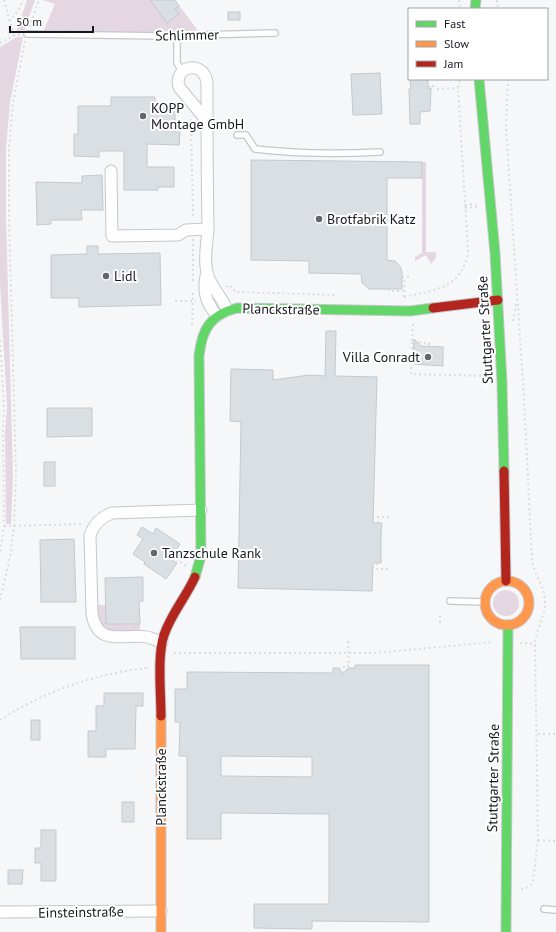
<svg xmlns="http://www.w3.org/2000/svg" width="556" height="932" viewBox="0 0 556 932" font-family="'PT Sans',sans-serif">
	<rect width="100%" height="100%" fill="#f5f7f9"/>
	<!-- green -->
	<g fill="#e4d7e1">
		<polygon points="27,0 35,0 24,31 16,32"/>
		<polygon points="42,0 175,0 199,32 43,32 55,4"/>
		<polygon points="17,37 23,37 10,102 6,148 6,218 13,475 11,524 6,524 5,432 7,406 0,283 0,47"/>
		<polygon points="422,162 426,162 426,252 436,252 436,258 431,264 426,255 415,261 415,257 422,253"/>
		<circle cx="506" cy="603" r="13"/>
		<path d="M95 605H106V624H140V633C128 633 108 637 100 625 97 620 97 611 95 605Z"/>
	</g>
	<!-- building -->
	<g fill="#dadfe3" stroke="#c4c9cd" fill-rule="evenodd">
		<polygon points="150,0 175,0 179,6 175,9 179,14 167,23"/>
		<rect x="228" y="12" width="12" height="8"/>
		<polygon points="380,73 382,114 353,115 351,74"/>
		<polygon points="410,79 428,79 428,89 431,88 430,111 420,112 420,124 410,124 409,89 411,89"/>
		<polygon points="111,97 155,97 155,108 175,108 175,132 180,132 179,145 147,144 147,167 174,167 174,187 158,187 158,190 124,190 124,151 99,151 99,157 74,156 74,134 78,134 78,106 111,106"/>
		<polygon points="251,160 422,162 422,178 387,178 387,260 395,261 400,266 402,272 402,289 369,289 362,283 361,274 309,273 309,261 251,260"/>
		<polygon points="102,175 103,210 81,210 82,220 51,220 51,224 37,225 36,182 82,183 82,176"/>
		<polygon points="87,246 98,246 98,254 160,253 161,305 79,307 79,298 51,298 51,255 87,254"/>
		<polygon points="326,331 336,331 335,376 377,377 373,523 382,523 381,533 381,563 373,563 372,591 238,588 241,422 230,421 231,369 273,370 273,380 309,375 325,376"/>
		<polygon points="414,339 421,346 443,347 443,366 413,364"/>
		<polygon points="47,408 92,408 92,436 47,437"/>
		<rect x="44" y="462" width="11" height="24"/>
		<polygon points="142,527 153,534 156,528 180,544 170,559 177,563 166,579 144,564 145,562 133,554 143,539 137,535"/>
		<polygon points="74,539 76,602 41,602 40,540"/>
		<polygon points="143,577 143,601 139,602 140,624 106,624 105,578"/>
		<polygon points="20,627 75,627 75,659 21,659"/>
		<path d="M355 665H429V922L312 921V929L254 928V904H329V814L221 813V839H187V756H179L180 722H175V689H187V672L333 673V668H339L343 674 348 668H355ZM221 756 312 757V777L221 776Z"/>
		<polygon points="104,693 143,693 143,706 136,706 135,749 106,749 106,757 88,757 88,731 96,731 96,706 104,706"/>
		<rect x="31" y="720" width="9" height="20"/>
		<rect x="122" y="802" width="12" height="20"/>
		<polygon points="41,830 56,830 56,881 41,881 41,863 35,863 35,848 41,848"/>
		<polygon points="8,870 23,870 22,884 8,884"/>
	</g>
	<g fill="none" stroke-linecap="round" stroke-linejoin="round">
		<defs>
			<g id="lane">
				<polyline points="27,34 165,36 275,33"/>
				<polyline points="177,36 177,63 182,71"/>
				<path d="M237 135H246L255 149C297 154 338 154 380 152"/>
				<polyline points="450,601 486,602"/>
				<polyline points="544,909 556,910"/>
			</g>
			<g id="street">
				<path d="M207 121 179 87C173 66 203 59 207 82 207 130 207 178 208 226 208 241 203 258 207 272 210 287 222 296 227 310"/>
				<polyline points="111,171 112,236 178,235 186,230 208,229"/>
				<path d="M206 276C203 293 206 302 217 316"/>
				<path d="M162 642C157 641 152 638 147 637 125 633 98 648 92 614L90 535C94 524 101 517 112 513L201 510"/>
				<polyline points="0,912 161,911"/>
			</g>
			<g id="fast">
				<polyline points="475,9 476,0"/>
				<polyline points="479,79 495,253 502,382 504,471"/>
				<path d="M195 577 201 556 199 356C202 329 210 315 237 308L410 311 433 308"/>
				<polyline points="506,932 508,625"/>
			</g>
			<g id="slow">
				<circle cx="507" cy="603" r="22"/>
				<polyline points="161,716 161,932"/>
			</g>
			<g id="jam">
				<polyline points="433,308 498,300"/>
				<polyline points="504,471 506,581"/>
				<path d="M161 716C161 693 157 656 164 635 171 614 186 597 195 577"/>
			</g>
		</defs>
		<!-- lane casing -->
		<use href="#lane" stroke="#c5c7cc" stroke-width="8"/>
		<!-- street casing -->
		<use href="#street" stroke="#c5c7cc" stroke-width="13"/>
		<!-- fast casing -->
		<use href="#fast" stroke="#c5c7cc" stroke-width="11"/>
		<!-- slow casing -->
		<use href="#slow" stroke="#c5c7cc" stroke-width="11"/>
		<!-- jam casing -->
		<use href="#jam" stroke="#c5c7cc" stroke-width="11"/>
		<!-- path -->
		<g stroke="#dcdcdd" stroke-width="2" stroke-dasharray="2 3" stroke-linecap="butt">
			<polyline points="4,0 14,36"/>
			<polyline points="459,0 460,9"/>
			<polyline points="497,0 498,9"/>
			<polyline points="9,21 18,11 23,0"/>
			<polyline points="29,27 39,0"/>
			<polyline points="0,43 11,37 21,34"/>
			<path d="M508 79 506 128 524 398 532 561C535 576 545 587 545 602 545 617 536 629 535 644L538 840 533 881C530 887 526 889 519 889"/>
			<polyline points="430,88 429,86 437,86"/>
			<polyline points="437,89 458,88"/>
			<polyline points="191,119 193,219"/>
			<polyline points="465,205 476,204"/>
			<polyline points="465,208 477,207"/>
			<polyline points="193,239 193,281"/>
			<polyline points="402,277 409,277"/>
			<polyline points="226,287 229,285 236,292 338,295"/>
			<polyline points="389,289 389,291 405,291"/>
			<path d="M404 297C435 290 463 288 468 251L458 88 460 79"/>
			<polyline points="404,297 405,277"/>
			<polyline points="175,301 196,301"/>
			<polyline points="513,321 516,304"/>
			<polyline points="413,324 412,342 429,343 429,346"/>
			<polyline points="192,325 193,293"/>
			<polyline points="0,340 4,404 3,431 4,526 0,553"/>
			<polyline points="412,342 411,374 488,376"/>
			<polyline points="378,523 378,517 391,517"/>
			<polyline points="4,526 84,524"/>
			<polyline points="172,556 186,566"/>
			<polyline points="377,563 377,569 390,569"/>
			<polyline points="0,600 10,557 14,526 16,475 9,218 9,148 13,103 25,40"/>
			<polyline points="440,623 440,615"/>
			<polyline points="520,643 535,644"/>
			<polyline points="174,653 374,653 493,642"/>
			<polyline points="344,673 344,666 349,666 348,638"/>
			<path d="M0 720C45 691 94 674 147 668"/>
			<polyline points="538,734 556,734"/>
			<polyline points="538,840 556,841"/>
		</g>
		<!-- lane -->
		<use href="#lane" stroke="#fefefe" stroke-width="5.5"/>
		<!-- street -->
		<use href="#street" stroke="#fefefe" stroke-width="11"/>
		<!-- fast -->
		<use href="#fast" stroke="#63d668" stroke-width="9"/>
		<!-- slow -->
		<use href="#slow" stroke="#ff974d" stroke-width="9"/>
		<!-- jam -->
		<use href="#jam" stroke="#b3261e" stroke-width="9"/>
	</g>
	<!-- markers -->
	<g fill="#64666c" stroke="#fff" stroke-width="1.5">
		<circle cx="143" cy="116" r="4"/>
		<circle cx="319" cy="219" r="4"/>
		<circle cx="106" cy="276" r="4"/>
		<circle cx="428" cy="357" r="4"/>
		<circle cx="154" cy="553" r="4"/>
	</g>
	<g text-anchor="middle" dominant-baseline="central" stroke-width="4" stroke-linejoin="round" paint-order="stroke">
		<!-- street labels -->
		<g font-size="14" fill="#161820" stroke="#fff">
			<text transform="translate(187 35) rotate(-1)">Schlimmer</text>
			<text transform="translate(281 309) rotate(1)">Planckstraße</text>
			<text transform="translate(485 330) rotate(-93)">Stuttgarter Straße</text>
			<text transform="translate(493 778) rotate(-89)">Stuttgarter Straße</text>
			<text transform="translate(161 787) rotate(-90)">Planckstraße</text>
			<text transform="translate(81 912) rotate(-1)">Einsteinstraße</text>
		</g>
		<!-- poi labels -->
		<g font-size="14" fill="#161820" stroke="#fff" text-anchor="start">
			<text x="151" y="108">KOPP<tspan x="151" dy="16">Montage GmbH</tspan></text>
			<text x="327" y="219">Brotfabrik Katz</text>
			<text x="114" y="276">Lidl</text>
			<text x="420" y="357" text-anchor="end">Villa Conradt</text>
			<text x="162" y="553">Tanzschule Rank</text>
		</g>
	</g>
	<!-- legend -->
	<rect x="408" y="8" width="140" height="72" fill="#ffffff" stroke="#a2a3a6"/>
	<rect x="416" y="21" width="20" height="6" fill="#63d668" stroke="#a2a3a6"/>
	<text x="444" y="28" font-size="12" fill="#161820">Fast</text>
	<rect x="416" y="41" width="20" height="6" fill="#ff974d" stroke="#a2a3a6"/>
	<text x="444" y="48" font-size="12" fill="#161820">Slow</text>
	<rect x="416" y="61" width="20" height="6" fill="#b3261e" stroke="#a2a3a6"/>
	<text x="444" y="68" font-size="12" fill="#161820">Jam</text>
	<!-- scale -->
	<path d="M10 26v6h83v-6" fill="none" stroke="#161820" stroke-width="2"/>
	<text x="16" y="26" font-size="12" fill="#161820" stroke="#ffffff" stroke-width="3" paint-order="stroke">50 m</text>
</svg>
